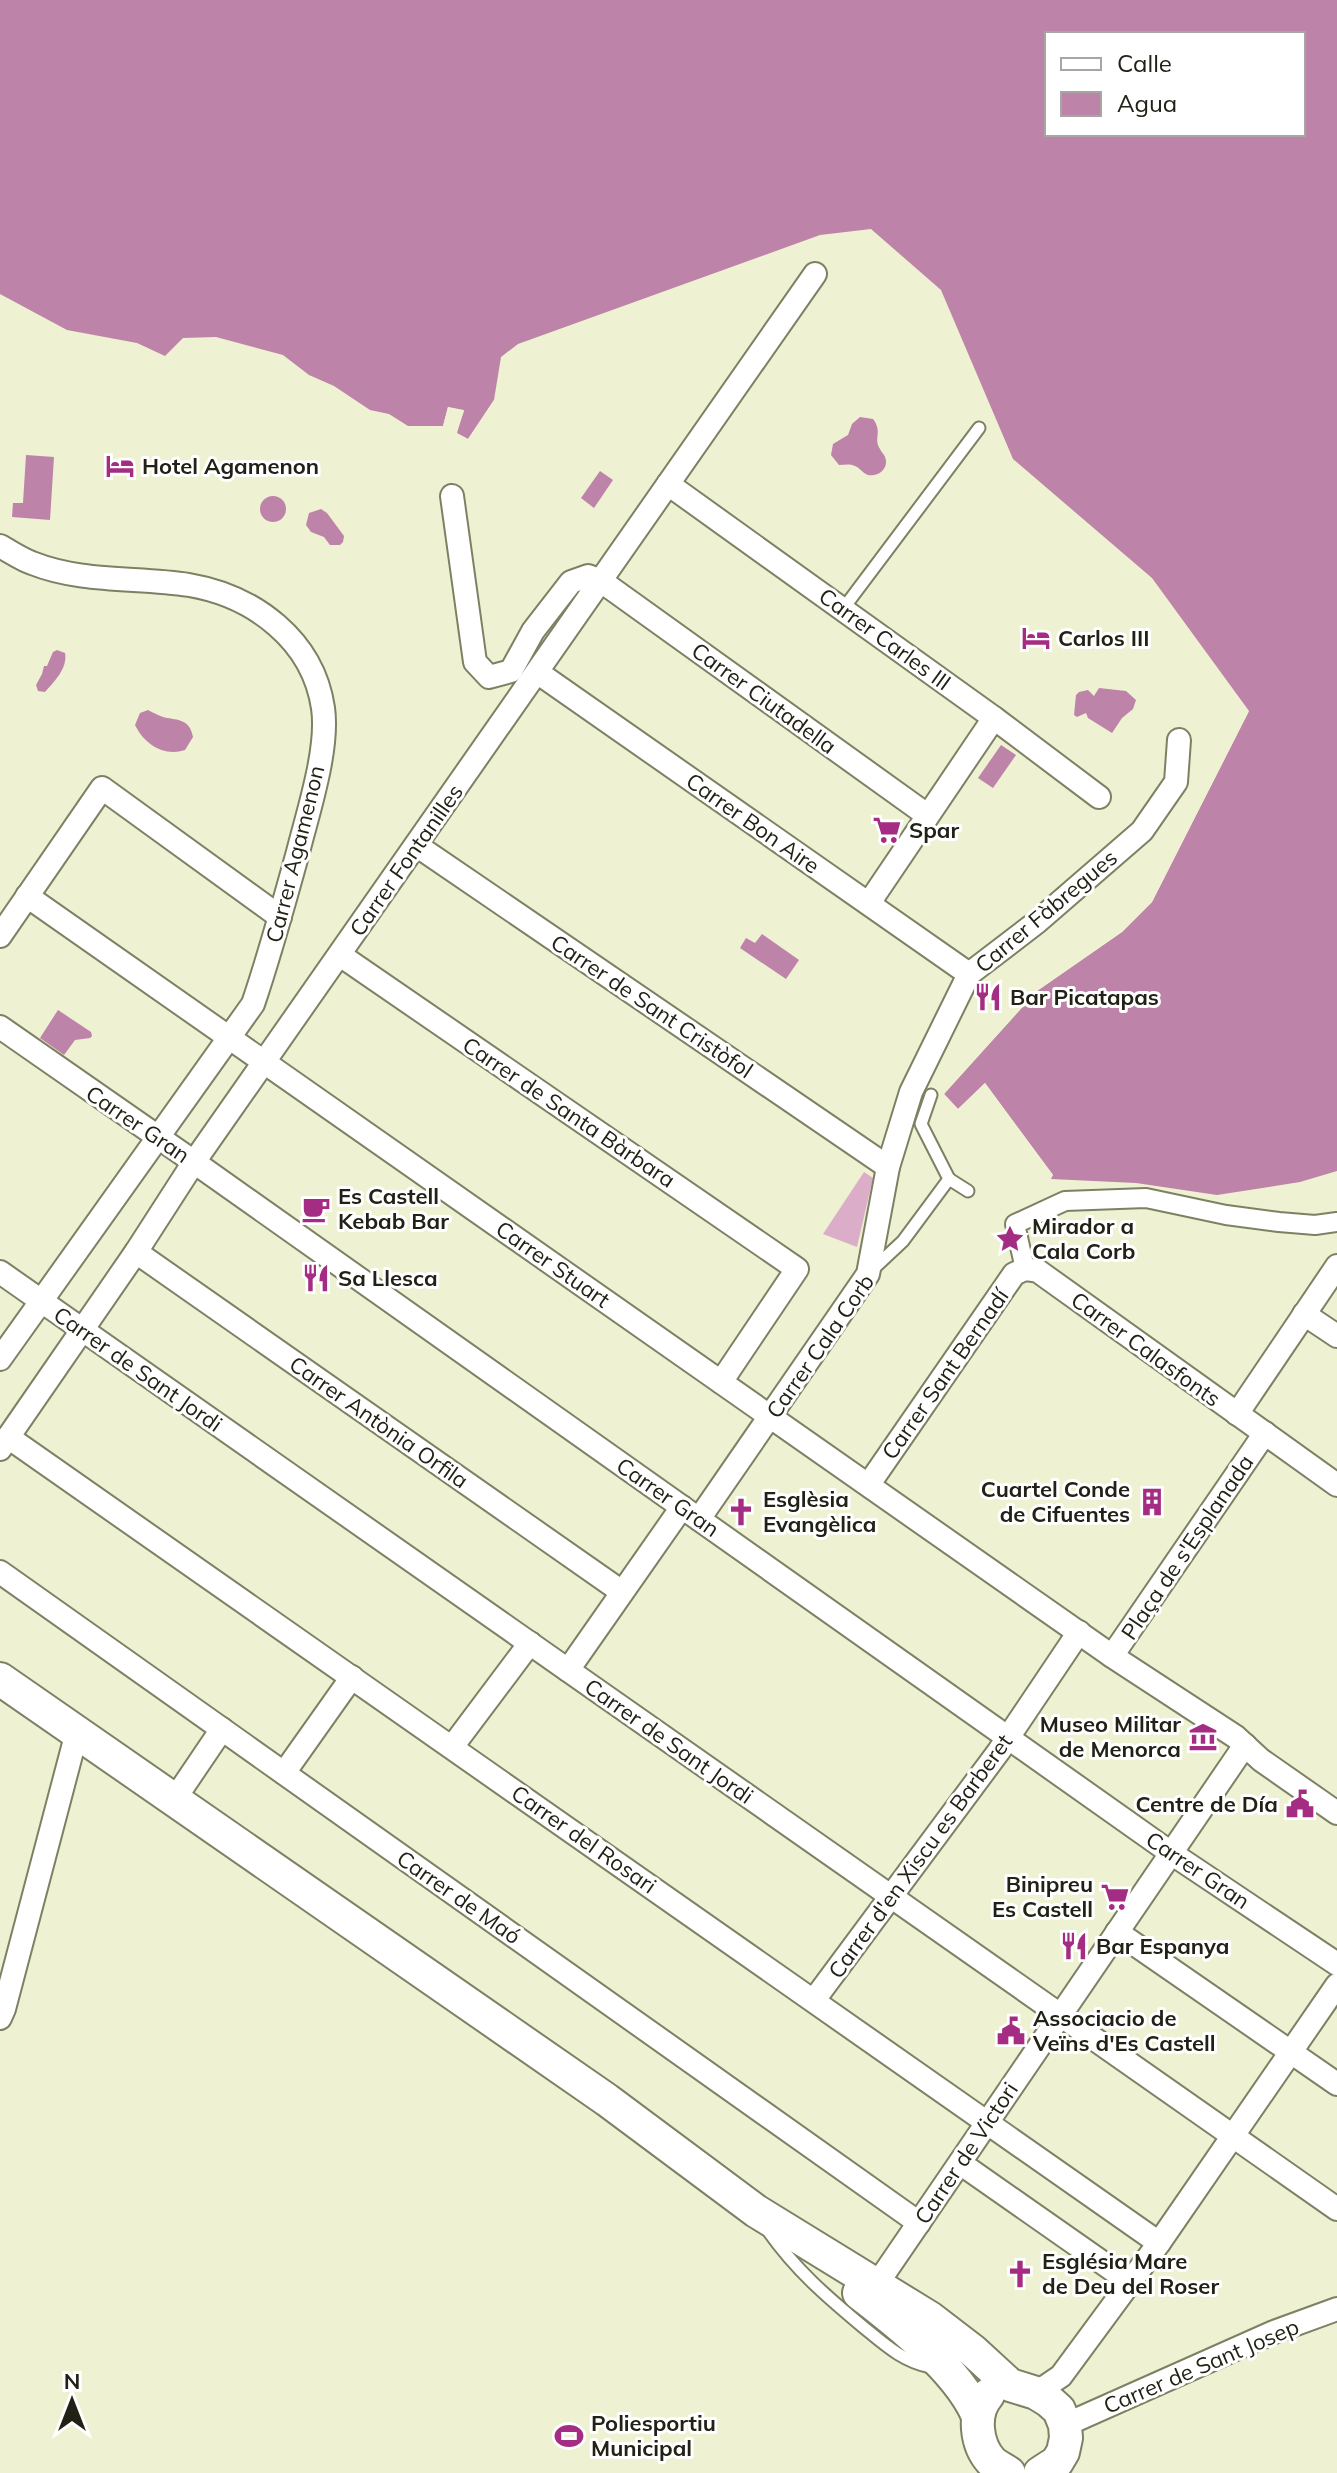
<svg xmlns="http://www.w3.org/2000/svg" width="1337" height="2473" viewBox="0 0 1337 2473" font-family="Mulish,sans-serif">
	<rect width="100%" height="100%" fill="#eef1d2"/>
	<!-- green -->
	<polygon fill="#dbadc9" points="864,1172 873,1178 857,1247 823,1234"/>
	<!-- water -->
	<g fill="#bd83a8" fill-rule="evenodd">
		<path d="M0 0H1337V1171L1300 1182 1217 1195 1136 1183 1051 1179 1053 1175 985 1083 958 1109 944 1094 1037 991 1122 932 1152 902 1249 711 1152 578 1013 459 941 290 871 229 820 235 518 344 501 357 494 400 468 439 456 433 464 411 448 407 443 426H408L389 414 370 410 334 386 309 375 283 355 216 337 183 338 165 356 137 343 67 330 0 294ZM1047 34H1303V134H1047Z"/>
		<path d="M860 417 873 419C883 432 873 438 880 449 883 455 885 454 886 461 887 470 877 477 868 475 862 473 859 466 852 465 848 464 843 465 839 465L831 455 833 444 848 435 852 424Z"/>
		<polygon points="26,455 54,457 50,520 12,517 13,503 23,503"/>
		<polygon points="600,471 613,480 594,508 581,498"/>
		<circle cx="273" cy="509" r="13"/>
		<polygon points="321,509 327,513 344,536 343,542 340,545 330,545 324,537 311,532 306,525 309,513"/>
		<path d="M57 650 65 653C68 668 54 682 45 692L38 691 36 685 42 674 44 666H47L53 652Z"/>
		<polygon points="1099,688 1126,691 1136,700 1133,709 1122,718 1112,733 1088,718 1086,713 1077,717 1074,715 1076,695 1079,692 1088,690 1094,696"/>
		<path d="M148 710C154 713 161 717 167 718 181 720 190 721 193 737L185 750C164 757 144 744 135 725L140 713Z"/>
		<polygon points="1001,745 1016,755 993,788 978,778"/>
		<polygon points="762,934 799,960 786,979 740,948 746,938 755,943"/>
		<polygon points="58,1010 91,1032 92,1036 90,1038 75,1040 64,1055 40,1038"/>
	</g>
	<!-- pier -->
	<g fill="#eef1d2">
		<polygon points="494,400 497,402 469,443 453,434 459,413 451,412 447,427 444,430 410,430 408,426 443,426 448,407 464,410 457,433 468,439"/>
		<polygon points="1249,711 1152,902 1122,932 1037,991 944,1094 958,1109 985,1083 1053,1175 1047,1180 1048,1175 985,1089 958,1113 941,1097 940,1093 1034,988 1120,929 1148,899 1241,718"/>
	</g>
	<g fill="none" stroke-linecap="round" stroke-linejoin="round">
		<defs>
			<g id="service">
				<polyline points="843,609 979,428"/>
				<polyline points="931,1095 921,1124 949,1179"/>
				<polyline points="949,1179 968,1191"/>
				<polyline points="871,1271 903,1241 949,1179"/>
				<path d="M769 2232C796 2270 826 2296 862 2326 884 2344 903 2362 931 2367"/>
			</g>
			<polyline id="pedestrian" points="1025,1269 1015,1224 1065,1201 1146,1198 1226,1215 1279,1222 1315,1225 1337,1222"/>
			<g id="minor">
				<polyline points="668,484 994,718 1099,797"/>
				<polyline points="452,496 475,662 489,677 511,671 533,631 571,582 588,576 601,581 927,815"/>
				<path d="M0 546C11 552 21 559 32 563 82 583 137 577 189 585 254 596 313 640 323 708 329 749 308 812 298 852 284 903 270 954 253 1004L0 1359"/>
				<polyline points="537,672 969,974"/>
				<polyline points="416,845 888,1167"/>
				<polyline points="27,896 1112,1656 1236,1737 1261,1760 1337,1813"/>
				<polyline points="869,903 994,718"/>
				<polyline points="0,936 102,788 280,917"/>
				<polyline points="340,955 797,1269 721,1382"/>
				<polyline points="0,1027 194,1162 1171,1853 1337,1964"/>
				<polyline points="136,1252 622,1592"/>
				<polyline points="0,1272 1337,2209"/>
				<polyline points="1304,1314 1337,1336"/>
				<polyline points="1237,1414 1337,1266"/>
				<polyline points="8,1437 1159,2243"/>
				<polyline points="0,1449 136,1252 194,1162 815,274"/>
				<polyline points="869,1484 1014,1274 1025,1269 1038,1271 1337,1485"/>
				<polyline points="699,1519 868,1274 888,1167 911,1092 969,974 1037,922 1142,831 1176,782 1179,740"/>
				<polyline points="0,1572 919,2223"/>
				<polyline points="1112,1656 1265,1433"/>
				<polyline points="568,1670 682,1507"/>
				<polyline points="452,1747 530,1643"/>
				<polyline points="284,1773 352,1677"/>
				<polyline points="174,1800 222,1729"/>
				<polyline points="1117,1932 1337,2084"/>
				<polyline points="814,2000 999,1751 1079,1632"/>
				<polyline points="0,2018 4,2009 77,1732"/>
				<polyline points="960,2163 1130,2282"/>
				<polyline points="877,2284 1245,1745"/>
				<polyline points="1036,2393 1061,2376 1159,2243 1337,1985"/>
				<polyline points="1065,2425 1274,2332 1337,2309"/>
			</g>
			<g id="secondary">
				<polyline points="0,1679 607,2100 756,2211 930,2318 973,2351 1010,2385 1036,2393 1049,2401 1059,2410 1065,2425 1066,2438 1063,2452 1057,2462 1040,2473"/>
				<path d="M859 2293C898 2323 957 2369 977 2414"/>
				<path d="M988 2395C972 2413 976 2445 992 2462 997 2466 1003 2469 1009 2473"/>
			</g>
		</defs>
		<!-- service casing -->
		<use href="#service" stroke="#7e8064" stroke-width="15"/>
		<!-- pedestrian casing -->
		<use href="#pedestrian" stroke="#7e8064" stroke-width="22"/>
		<!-- minor casing -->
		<use href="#minor" stroke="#7e8064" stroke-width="26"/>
		<!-- secondary casing -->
		<use href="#secondary" stroke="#7e8064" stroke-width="36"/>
		<!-- service -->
		<use href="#service" stroke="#fff" stroke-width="11"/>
		<!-- pedestrian -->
		<use href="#pedestrian" stroke="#fff" stroke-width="18"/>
		<!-- minor -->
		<use href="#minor" stroke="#fff" stroke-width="22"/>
		<!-- secondary -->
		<use href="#secondary" stroke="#fff" stroke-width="32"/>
	</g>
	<!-- icons -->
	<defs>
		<symbol id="hotel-bare" viewBox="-9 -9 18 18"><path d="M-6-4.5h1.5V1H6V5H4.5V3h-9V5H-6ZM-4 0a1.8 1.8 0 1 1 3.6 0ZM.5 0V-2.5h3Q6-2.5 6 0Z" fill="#a42c82" stroke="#fff" stroke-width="2.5" paint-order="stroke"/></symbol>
		<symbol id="supermarket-bare" viewBox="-9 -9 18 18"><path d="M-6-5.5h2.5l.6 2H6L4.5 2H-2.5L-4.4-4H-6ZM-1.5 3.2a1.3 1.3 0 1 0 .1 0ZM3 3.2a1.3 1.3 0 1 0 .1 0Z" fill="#a42c82" stroke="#fff" stroke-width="2.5" paint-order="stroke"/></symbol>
		<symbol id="restaurant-bare" viewBox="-9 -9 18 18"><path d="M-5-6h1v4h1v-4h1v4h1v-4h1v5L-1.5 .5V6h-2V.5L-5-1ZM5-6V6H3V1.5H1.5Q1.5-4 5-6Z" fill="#a42c82" stroke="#fff" stroke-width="2.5" paint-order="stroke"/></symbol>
		<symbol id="cafe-bare" viewBox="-9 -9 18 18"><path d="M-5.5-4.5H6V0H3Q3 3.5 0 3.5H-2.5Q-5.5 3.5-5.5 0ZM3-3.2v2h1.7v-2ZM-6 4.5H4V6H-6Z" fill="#a42c82" stroke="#fff" stroke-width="2.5" paint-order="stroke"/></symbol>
		<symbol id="sight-bare" viewBox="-9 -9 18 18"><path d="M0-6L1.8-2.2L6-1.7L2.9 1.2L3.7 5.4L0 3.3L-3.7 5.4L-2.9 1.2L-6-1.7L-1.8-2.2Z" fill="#a42c82" stroke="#fff" stroke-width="2.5" paint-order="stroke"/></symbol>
		<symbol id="building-bare" viewBox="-9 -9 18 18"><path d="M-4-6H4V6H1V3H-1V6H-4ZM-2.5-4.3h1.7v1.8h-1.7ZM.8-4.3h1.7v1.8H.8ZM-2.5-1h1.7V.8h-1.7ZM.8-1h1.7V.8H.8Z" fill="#a42c82" stroke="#fff" stroke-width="2.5" paint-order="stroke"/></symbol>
		<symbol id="church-bare" viewBox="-9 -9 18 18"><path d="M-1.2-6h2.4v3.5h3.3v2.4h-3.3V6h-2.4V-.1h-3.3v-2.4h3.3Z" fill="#a42c82" stroke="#fff" stroke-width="2.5" paint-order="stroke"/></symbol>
		<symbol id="museum-bare" viewBox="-9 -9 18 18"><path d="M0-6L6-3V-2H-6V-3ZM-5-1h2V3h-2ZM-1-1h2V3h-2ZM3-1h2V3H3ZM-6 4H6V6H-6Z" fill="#a42c82" stroke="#fff" stroke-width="2.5" paint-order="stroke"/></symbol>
		<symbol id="civic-bare" viewBox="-9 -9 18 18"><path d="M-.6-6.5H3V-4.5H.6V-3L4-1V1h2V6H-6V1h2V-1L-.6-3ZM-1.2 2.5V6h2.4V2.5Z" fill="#a42c82" stroke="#fff" stroke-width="2.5" paint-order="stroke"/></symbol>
		<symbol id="stadium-bare" viewBox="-9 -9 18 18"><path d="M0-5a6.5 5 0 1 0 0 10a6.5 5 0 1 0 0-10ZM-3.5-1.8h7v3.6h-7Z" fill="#a42c82" stroke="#fff" stroke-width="2.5" paint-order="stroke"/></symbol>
	</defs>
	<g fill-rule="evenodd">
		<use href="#hotel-bare" x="100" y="446" width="40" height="40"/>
		<use href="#hotel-bare" x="1016" y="618" width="40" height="40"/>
		<use href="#supermarket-bare" x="867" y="810" width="40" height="40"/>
		<use href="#restaurant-bare" x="968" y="977" width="40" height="40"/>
		<use href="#cafe-bare" x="296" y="1189" width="40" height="40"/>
		<use href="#sight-bare" x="990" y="1219" width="40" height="40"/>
		<use href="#restaurant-bare" x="296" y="1258" width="40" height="40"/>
		<use href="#building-bare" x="1132" y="1482" width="40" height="40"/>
		<use href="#church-bare" x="721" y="1492" width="40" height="40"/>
		<use href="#museum-bare" x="1183" y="1717" width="40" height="40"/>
		<use href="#civic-bare" x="1280" y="1784" width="40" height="40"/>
		<use href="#supermarket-bare" x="1095" y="1877" width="40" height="40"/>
		<use href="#restaurant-bare" x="1054" y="1926" width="40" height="40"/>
		<use href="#civic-bare" x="991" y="2011" width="40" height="40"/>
		<use href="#church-bare" x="1000" y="2254" width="40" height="40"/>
		<use href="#stadium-bare" x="549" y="2416" width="40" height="40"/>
	</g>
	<g text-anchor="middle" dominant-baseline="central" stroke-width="6" stroke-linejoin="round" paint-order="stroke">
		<!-- poi labels -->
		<g font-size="22" font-weight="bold" fill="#212116" stroke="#fff" text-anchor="start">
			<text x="142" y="466">Hotel Agamenon</text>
			<text x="1058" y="638">Carlos III</text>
			<text x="909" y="830">Spar</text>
			<text x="1010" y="997">Bar Picatapas</text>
			<text x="338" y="1196">Es Castell<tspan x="338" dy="25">Kebab Bar</tspan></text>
			<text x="1032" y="1226">Mirador a<tspan x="1032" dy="25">Cala Corb</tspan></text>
			<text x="338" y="1278">Sa Llesca</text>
			<text x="1130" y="1489" text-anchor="end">Cuartel Conde<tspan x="1130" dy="25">de Cifuentes</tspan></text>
			<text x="763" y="1499">Esglèsia<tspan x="763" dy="25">Evangèlica</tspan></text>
			<text x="1181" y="1724" text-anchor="end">Museo Militar<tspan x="1181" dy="25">de Menorca</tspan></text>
			<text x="1278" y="1804" text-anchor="end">Centre de Día</text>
			<text x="1093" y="1884" text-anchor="end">Binipreu<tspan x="1093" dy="25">Es Castell</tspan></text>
			<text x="1096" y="1946">Bar Espanya</text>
			<text x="1033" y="2018">Associacio de<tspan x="1033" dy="25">Veïns d'Es Castell</tspan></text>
			<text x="1042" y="2261">Església Mare<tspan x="1042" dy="25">de Deu del Roser</tspan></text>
			<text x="591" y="2423">Poliesportiu<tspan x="591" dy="25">Municipal</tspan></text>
		</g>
		<!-- street labels -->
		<g font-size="22" fill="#212116" stroke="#fff">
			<text transform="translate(885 639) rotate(36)">Carrer Carles III</text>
			<text transform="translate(764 698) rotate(36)">Carrer Ciutadella</text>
			<text transform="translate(753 823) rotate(35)">Carrer Bon Aire</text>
			<text transform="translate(295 854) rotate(-76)">Carrer Agamenon</text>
			<text transform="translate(406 860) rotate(-55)">Carrer Fontanilles</text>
			<text transform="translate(1046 911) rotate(-40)">Carrer Fàbregues</text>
			<text transform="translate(652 1006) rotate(34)">Carrer de Sant Cristòfol</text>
			<text transform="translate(569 1112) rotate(34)">Carrer de Santa Bàrbara</text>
			<text transform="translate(138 1124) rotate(34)">Carrer Gran</text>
			<text transform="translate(553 1264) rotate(35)">Carrer Stuart</text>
			<text transform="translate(820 1346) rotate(-55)">Carrer Cala Corb</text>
			<text transform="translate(1146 1349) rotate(36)">Carrer Calasfonts</text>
			<text transform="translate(138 1369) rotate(35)">Carrer de Sant Jordi</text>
			<text transform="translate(945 1374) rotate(-55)">Carrer Sant Bernadí</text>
			<text transform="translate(379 1422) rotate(35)">Carrer Antònia Orfila</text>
			<text transform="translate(668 1497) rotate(35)">Carrer Gran</text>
			<text transform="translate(1187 1547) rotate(-56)">Plaça de s'Esplanada</text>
			<text transform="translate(669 1741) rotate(35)">Carrer de Sant Jordi</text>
			<text transform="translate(584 1839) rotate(35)">Carrer del Rosari</text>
			<text transform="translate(920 1856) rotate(-54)">Carrer d'en Xiscu es Barberet</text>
			<text transform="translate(1198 1870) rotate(34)">Carrer Gran</text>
			<text transform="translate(459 1897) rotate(35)">Carrer de Maó</text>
			<text transform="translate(966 2153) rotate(-56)">Carrer de Victori</text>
			<text transform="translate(1201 2366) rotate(-23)">Carrer de Sant Josep</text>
		</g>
	</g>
	<!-- legend -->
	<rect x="1045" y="32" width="260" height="104" fill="#ffffff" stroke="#a6a6a2" stroke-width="2"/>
	<rect x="1061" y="58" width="40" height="12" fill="#ffffff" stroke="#a6a6a2" stroke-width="2"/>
	<text x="1117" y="72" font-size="24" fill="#212116">Calle</text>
	<rect x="1061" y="92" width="40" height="24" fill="#bd83a8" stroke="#a6a6a2" stroke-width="2"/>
	<text x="1117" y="112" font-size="24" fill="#212116">Agua</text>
	<!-- north arrow -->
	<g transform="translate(72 2401)" stroke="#ffffff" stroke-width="6" paint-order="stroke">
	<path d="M0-6L14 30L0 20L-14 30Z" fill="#212116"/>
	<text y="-12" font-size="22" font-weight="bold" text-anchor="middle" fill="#212116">N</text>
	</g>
</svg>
